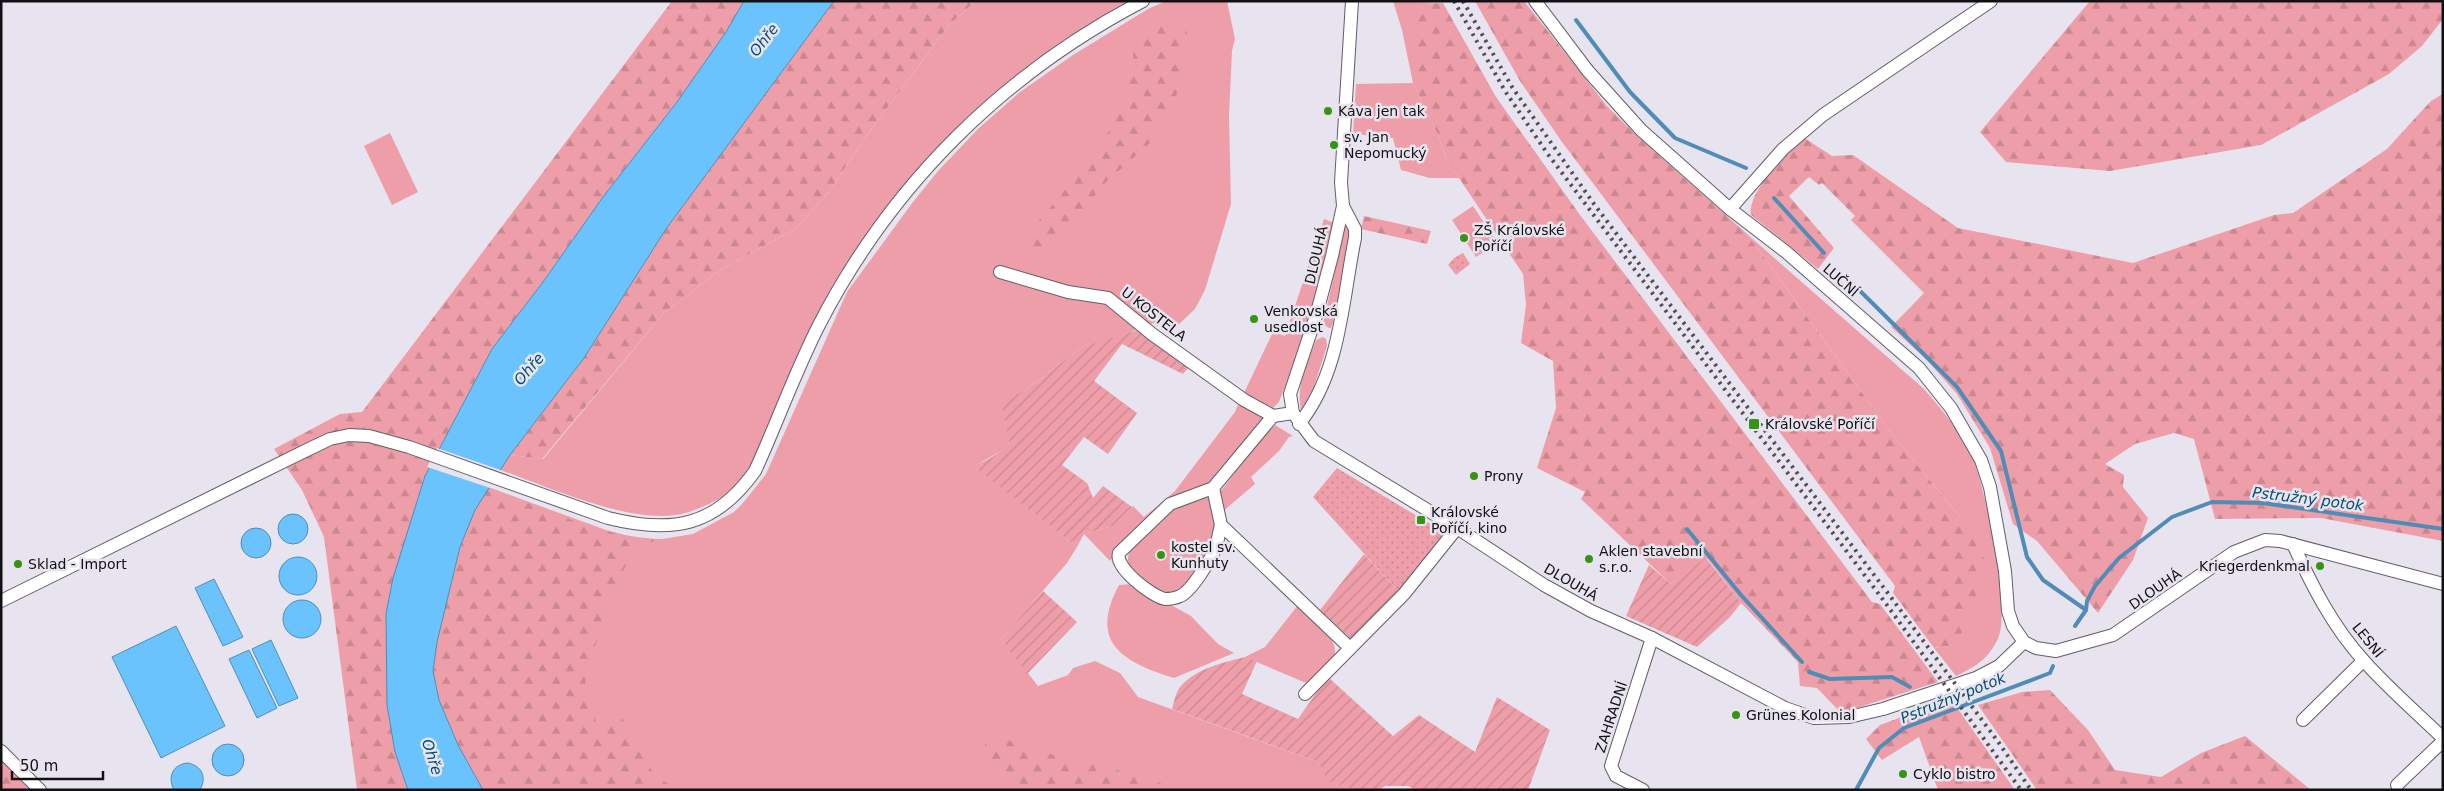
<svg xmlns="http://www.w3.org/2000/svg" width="2444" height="791" viewBox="0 0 2444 791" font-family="'DejaVu Sans',sans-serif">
	<defs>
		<pattern id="forest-firs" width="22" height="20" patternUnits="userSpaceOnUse" patternTransform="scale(1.25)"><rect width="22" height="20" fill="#ee9ea8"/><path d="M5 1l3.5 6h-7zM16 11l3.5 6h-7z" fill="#cb8790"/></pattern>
		<pattern id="park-dots" width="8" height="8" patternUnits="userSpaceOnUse" patternTransform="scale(1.25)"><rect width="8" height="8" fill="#ee9ea8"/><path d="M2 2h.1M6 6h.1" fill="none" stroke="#cb8790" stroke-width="1.8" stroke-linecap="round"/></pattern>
		<pattern id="garden-furrows" width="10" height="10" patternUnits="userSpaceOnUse" patternTransform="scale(1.25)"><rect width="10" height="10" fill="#ee9ea8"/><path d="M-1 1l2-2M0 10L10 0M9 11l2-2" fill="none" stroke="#cb8790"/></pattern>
	</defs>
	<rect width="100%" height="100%" fill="#e8e4ef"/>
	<!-- grass -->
	<g fill="#ee9ea8">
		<path d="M976 1H1129C1039 51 956 115 895 198 878 220 859 243 846 267 822 313 801 361 779 408 766 436 754 467 732 489 720 500 704 507 689 512 638 529 550 487 500 470L510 455 543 459 664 313 720 270 795 229 828 193 867 135 950 24Z"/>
		<polygon points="1166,1 1227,1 1235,39 1232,51 1229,116 1231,204 1205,290 1195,309 1175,328 1153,323 1114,339 1082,347 1024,391 1002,400 1009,443 1003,450 974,466 1077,547 1067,563 1001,639 1038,686 1068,675 1073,668 1095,661 1120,673 1138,697 1318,762 1330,782 1356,790 483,790 437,642 460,547 475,510 488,487 606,530 640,539 662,539 693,534 734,512 743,503 766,474 847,292 913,202 938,171 979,128 1020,92 1073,55 1148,9"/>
		<polygon points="1393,1 1443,3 1424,4 1413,83 1437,133 1447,160 1459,178 1430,178 1401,170 1393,138 1353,134 1356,84 1413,83 1402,30"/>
		<polygon points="390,133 418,192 392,205 364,146"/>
		<polygon points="1473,206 1497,242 1476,257 1452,220"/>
		<polygon points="1324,219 1332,222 1334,229 1306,333 1279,402 1271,410 1244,393 1273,332 1285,336"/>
		<polygon points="1344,222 1350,225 1349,243 1333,323 1331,328 1329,328 1323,324 1342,239"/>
		<path d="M1747 234 1924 389C1941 409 1959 429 1971 454 1985 484 2008 600 2000 632 1999 638 1995 645 1992 649 1983 663 1970 669 1956 676L1934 648 1955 645 1960 517 1895 438Z"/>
		<path d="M1323 337 1326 339 1327 346 1310 399 1303 410 1301 409C1296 385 1307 362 1316 340Z"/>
		<polygon points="1240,400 1265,418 1210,485 1173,500 1121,547 1110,561 1084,534 1113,526 1133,506 1144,517 1175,491 1235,412"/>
		<polygon points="1275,425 1293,436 1289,437 1279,451 1251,477 1255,484 1221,513 1221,491 1260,440"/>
		<path d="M1209 496 1215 527 1210 551 1188 588 1168 595C1155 590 1129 576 1128 561 1127 551 1135 544 1141 538 1162 515 1178 503 1209 496Z"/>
		<path d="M1133 584 1191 616 1218 644 1234 653 1174 678C1123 662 1088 643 1119 585Z"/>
		<path d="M1298 605C1309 615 1346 643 1332 659 1325 668 1314 676 1306 683L1245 657 1265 647Z"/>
	</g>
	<!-- forest -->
	<g fill="url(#forest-firs)">
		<polygon points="672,1 744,1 726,32 677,102 603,197 543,282 492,349 425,476 412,519 395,752 408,790 357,790 324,537 302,490 274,449 340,414 362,412"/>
		<polygon points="834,1 976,1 950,24 867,135 828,193 795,229 720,270 664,313 542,459 510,455 584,358 666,229"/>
		<polygon points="1475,1 1524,1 1607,106 1636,135 1747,234 1895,438 1960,517 1988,565 1975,606 1955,645 1934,648 1893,593 1895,586 1562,142 1520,81"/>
		<polygon points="2090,1 2443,1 2443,19 2422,46 2389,74 2261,145 2110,171 2006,162 1980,132"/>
		<polygon points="1443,3 1496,97 1580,215 1872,602 1880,604 1938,682 1841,713 1817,688 1800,686 1798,662 1741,603 1707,558 1671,584 1581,499 1585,492 1537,468 1556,408 1553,361 1521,343 1526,305 1523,274 1447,160 1437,133 1413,83 1414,34 1424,4"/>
		<polygon points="1184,21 1188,38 1176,97 1151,142 1104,184 1065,233 1036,250 1021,242 1093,157 1122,109 1133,61 1134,37 1157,27"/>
		<path d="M2443 94V541L2321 518 2215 519 2194 439 2174 433 2135 444 2105 464 2124 475 2123 487 2148 518 2133 560 2098 613 2037 541 2013 524 1990 448 1957 394 1926 359 1891 327 1924 293 1851 220 1855 216 1822 183 1819 185 1809 177 1789 196 1834 248 1818 269 1751 215C1747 191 1787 155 1803 137L1832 156 1853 155 1958 228 2133 263 2274 215 2293 213 2387 149 2418 115 2431 101Z"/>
		<polygon points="1364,216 1431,231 1427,244 1361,229"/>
		<path d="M488 487C543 508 602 538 662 539L635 548 609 598 585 682 594 702 596 726 620 714 655 776 680 790H483L458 745 439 700 433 671 437 642 460 547Z"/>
		<polygon points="2050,690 2088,730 2115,770 2161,777 2201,753 2245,736 2311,790 2037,790 1978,705 2022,692"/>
		<polygon points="1951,699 2015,790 1938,790 1919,737 1882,760 1866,739 1880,725"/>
		<polygon points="986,732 1038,751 1150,778 1174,790 1015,790 984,758"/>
		<polygon points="1,760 31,790 1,790"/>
	</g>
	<!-- park -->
	<g fill="url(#park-dots)">
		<polygon points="1463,253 1470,264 1456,275 1448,265 1454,258"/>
		<polygon points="1337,468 1447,534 1399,592 1313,497"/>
	</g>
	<!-- garden -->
	<g fill="url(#garden-furrows)">
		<path d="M1138 330 1190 366 1183 374 1122 344 1094 381 1137 413 1108 454 1084 437 1062 465 1087 483 1093 498 1103 486 1132 507 1113 526 1084 534 1077 547 973 466C987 460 999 455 1009 443L1001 400 1024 391 1082 347Z"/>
		<polygon points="1364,554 1399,592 1355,639 1351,639 1320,610"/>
		<polygon points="1706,558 1741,603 1730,617 1697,647 1626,616 1649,565 1671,584"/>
		<polygon points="1043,591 1077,622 1027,674 1001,639"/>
		<path d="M1245 657 1257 661 1242 694 1298 719 1321 686 1329 678 1393 736 1419 715 1475 752 1497 697 1550 730 1528 790H1416L1408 786H1385L1379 790H1356L1329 782 1318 762 1172 709C1174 702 1176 692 1180 687 1196 668 1223 663 1245 657Z"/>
	</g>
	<!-- water -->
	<g fill="#6ac3fc" stroke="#4f8db6">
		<polygon points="744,1 834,1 666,229 584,358 510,455 475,510 460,547 437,642 433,671 439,700 458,745 483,790 408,790 395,752 387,705 386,614 393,578 425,476 492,349 543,282 603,197 677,102 726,32"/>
		<circle cx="293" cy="529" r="15"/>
		<circle cx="256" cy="543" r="15"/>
		<circle cx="298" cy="576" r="19"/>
		<polygon points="214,579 243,637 223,646 195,588"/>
		<circle cx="302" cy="619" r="19"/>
		<polygon points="176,626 225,726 161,758 112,657"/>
		<polygon points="271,640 298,698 279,706 252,649"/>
		<polygon points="249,650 277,708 257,718 229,659"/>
		<circle cx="228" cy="760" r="16"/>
		<path d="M188 763C202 766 207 777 200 790H174C167 777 173 764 188 763Z"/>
	</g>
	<!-- pier -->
	<polygon fill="#e8e4ef" points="437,448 503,471 490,488 427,467"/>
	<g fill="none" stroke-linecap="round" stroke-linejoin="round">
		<!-- stream -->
		<g stroke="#4f8db6" stroke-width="4">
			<polyline points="1576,20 1630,92 1675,138 1746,168"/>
			<polyline points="1774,198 1824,253"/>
			<polyline points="1845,276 1957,387 2001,451 2027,557 2043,580 2086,610"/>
			<polyline points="1687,529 1741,595 1802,662"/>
			<polyline points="2075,626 2086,610 2087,601 2095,586 2119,558 2172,517 2212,502 2263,503 2443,529"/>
			<polyline points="1809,672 1830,679 1892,677 1910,687"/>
			<polyline points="1856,790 1879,748 1904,728 2050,673 2053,666"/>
		</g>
		<defs>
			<g id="minor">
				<polyline points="1352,1 1341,182 1343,206 1332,256 1316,316 1290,394 1293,413 1314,441 1457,528 1544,585 1591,611 1652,638 1785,708 1814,718 1849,717 1883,709 1976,678 1999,666 2024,642"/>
				<polyline points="1535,1 1588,71 1641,130 1730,209 1786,252 1919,368 1951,408 1981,460 1990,487 2005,571 2008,611 2013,626 2024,642 2036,648 2056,651 2113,635 2234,552 2265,540 2280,541 2443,584"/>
				<polyline points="1730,209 1783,149 1823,115 1991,1"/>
				<polyline points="1000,272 1068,292 1108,298 1152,334 1244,400 1273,416 1293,413"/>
				<path d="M1299 424C1341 372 1342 301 1355 238V229L1343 206"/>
				<polyline points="1213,488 1221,525 1350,648"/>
				<path d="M1221 525C1219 532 1218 540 1216 547 1211 559 1191 592 1180 596 1176 598 1169 599 1165 599 1151 596 1114 567 1119 553L1170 504 1213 488 1273 416"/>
				<path d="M2293 544C2312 586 2333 627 2364 661 2388 688 2417 713 2443 738"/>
				<path d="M1 601 309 449 330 439 349 435 369 436 409 447 608 518C672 534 715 527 755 471 777 423 795 372 819 325 891 185 1003 74 1143 1"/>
				<polyline points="1305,694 1404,594 1457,528"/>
				<polyline points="2303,720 2363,661"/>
				<polyline points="1,751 40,790"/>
				<polyline points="2397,785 2443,741"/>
				<polyline points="1643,790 1616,776 1611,766 1652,638"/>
			</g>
		</defs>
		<!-- minor casing -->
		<use href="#minor" stroke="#625e67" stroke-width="14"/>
		<!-- minor -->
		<use href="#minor" stroke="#fff" stroke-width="12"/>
		<!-- rail -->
		<g stroke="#514f54" stroke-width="4" stroke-dasharray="2.5 5" stroke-linecap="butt">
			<polyline points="1454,1 1505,91 1547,153 1884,601 2021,790"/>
			<polyline points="1463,1 1512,87 1594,204 1890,596 1999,743 2031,790"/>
		</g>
	</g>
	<!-- markers -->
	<g fill="#359513" stroke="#e8e4ef" stroke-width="2">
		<circle cx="1328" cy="111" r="5"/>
		<circle cx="1334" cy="145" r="5"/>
		<circle cx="1464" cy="238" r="5"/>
		<circle cx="1254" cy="319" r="5"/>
		<rect x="1748" y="418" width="12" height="12" rx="2.5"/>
		<circle cx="1474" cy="476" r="5"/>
		<rect x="1416" y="515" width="10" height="10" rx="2.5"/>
		<circle cx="1161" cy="555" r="5"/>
		<circle cx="1589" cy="559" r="5"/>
		<circle cx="18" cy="564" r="5"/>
		<circle cx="2320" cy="566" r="5"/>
		<circle cx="1736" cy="715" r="5"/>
		<circle cx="1903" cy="774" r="5"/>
	</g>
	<g text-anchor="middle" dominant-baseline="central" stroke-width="5" stroke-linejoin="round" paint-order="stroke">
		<!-- poi labels -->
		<g font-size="14" fill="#111013" stroke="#e8e4ef" text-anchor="start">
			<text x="1338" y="111">Káva jen tak</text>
			<text x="1344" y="137">sv. Jan<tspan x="1344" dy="16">Nepomucký</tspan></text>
			<text x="1474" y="230">ZŠ Královské<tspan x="1474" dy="16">Poříčí</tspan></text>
			<text x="1264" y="311">Venkovská<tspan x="1264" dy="16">usedlost</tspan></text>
			<text x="1765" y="424">Královské Poříčí</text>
			<text x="1484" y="476">Prony</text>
			<text x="1431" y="512">Královské<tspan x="1431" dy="16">Poříčí, kino</tspan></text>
			<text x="1171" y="547">kostel sv.<tspan x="1171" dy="16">Kunhuty</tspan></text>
			<text x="1599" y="551">Aklen stavební<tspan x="1599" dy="16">s.r.o.</tspan></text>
			<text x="28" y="564">Sklad - Import</text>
			<text x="2310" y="566" text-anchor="end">Kriegerdenkmal</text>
			<text x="1746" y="715">Grünes Kolonial</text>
			<text x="1913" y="774">Cyklo bistro</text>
		</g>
		<!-- street labels -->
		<g font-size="14" fill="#111013" stroke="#e8e4ef">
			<text transform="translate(1316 255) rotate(-77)">DLOUHÁ</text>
			<text transform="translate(1841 280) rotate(41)">LUČNÍ</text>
			<text transform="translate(1154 314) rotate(38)">U KOSTELA</text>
			<text transform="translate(1571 582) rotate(30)">DLOUHÁ</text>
			<text transform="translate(2155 589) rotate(-35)">DLOUHÁ</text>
			<text transform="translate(2368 640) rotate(51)">LESNÍ</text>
			<text transform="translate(1611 717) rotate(-72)">ZAHRADNÍ</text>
		</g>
		<!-- water labels -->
		<g font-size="15" font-style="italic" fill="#034d72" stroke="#e8e4ef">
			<text transform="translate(764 40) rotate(-52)">Ohře</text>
			<text transform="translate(529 369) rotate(-49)">Ohře</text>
			<text transform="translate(2308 499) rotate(7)">Pstružný potok</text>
			<text transform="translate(1953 698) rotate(-22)">Pstružný potok</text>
			<text transform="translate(432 757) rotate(73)">Ohře</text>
		</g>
	</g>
	<!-- border -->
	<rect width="2444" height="791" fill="none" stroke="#111013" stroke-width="5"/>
	<!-- scale -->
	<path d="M12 771v8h91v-8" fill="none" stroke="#111013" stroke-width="2.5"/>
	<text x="20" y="771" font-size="15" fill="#111013" stroke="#e8e4ef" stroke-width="4" paint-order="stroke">50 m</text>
</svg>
